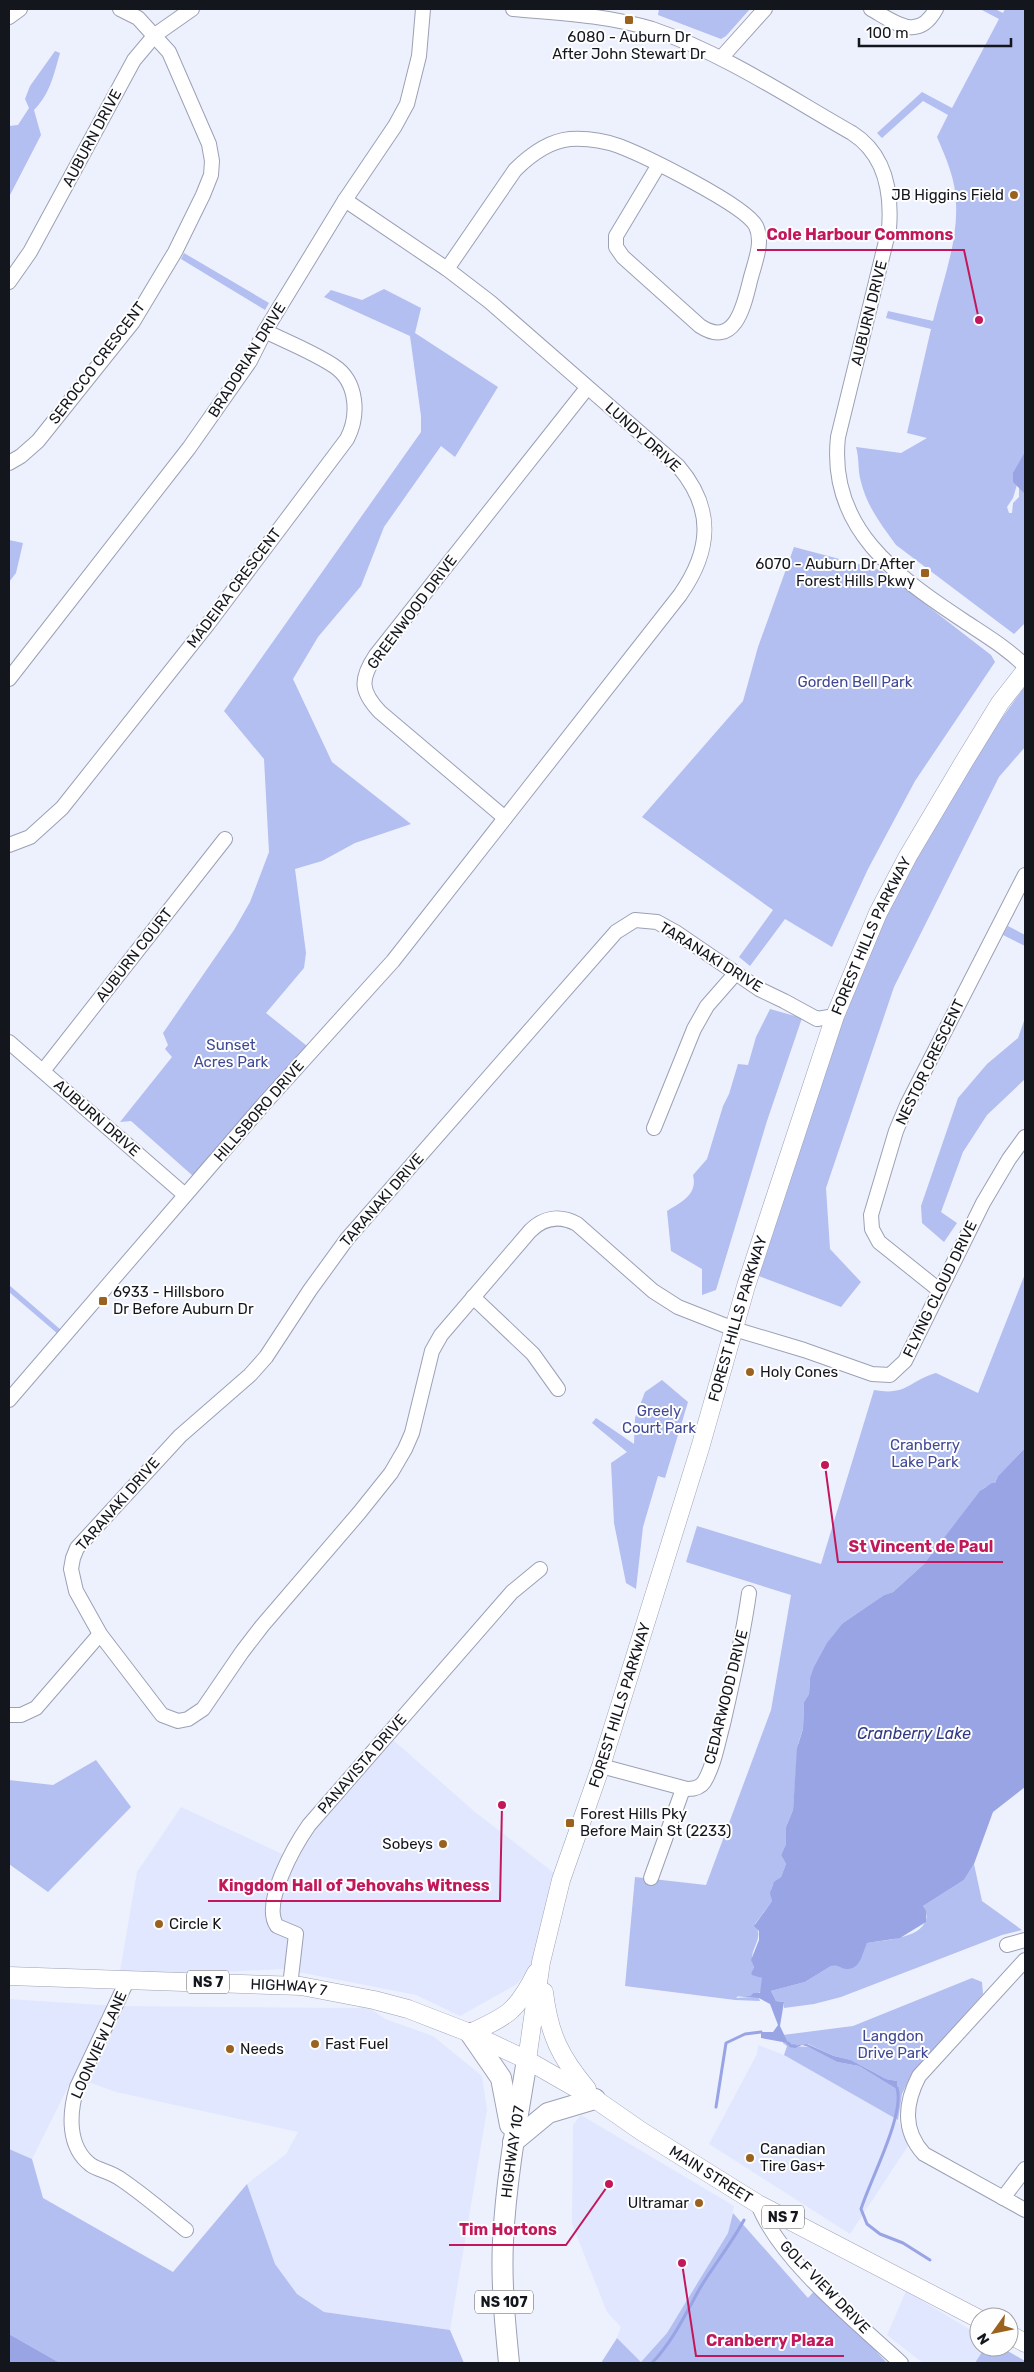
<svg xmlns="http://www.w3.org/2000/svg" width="1034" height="2372" viewBox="0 0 1034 2372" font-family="Rubik,sans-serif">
	<rect width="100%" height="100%" fill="#edf1fe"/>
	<!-- built -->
	<g fill="#e1e7fe">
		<polygon points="392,1739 475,1812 562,1879 539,1956 517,1984 460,2016 416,1995 283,1969 119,1977 137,1872 181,1807 293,1859 300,1844"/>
		<polygon points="9,1999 116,2006 359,2008 361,2002 385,2019 433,2036 482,2076 487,2110 450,2330 324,2312 297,2294 275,2264 247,2184 286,2154 298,2132 116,2092 91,2083 69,2085 32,2159 9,2149"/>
		<polygon points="758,2045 784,2055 898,2120 908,2146 850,2234 709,2144 757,2054"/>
		<polygon points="581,2115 734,2206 728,2233 667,2333 641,2362 617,2338 621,2327 607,2312 572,2224 573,2125"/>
		<polygon points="906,2291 979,2335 979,2347 985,2347 975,2363 923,2363 887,2335"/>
	</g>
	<!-- green -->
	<g fill="#b3bef1" fill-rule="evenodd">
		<polygon points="659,9 750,9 726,36 721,39 658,15"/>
		<path d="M980 9H995L1003 13 1005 9H1025V458L1013 498 1007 507 1009 513H1012L1013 503 1019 497V487L1025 481V623L1014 634 896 545C880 523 866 505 860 478 858 468 859 457 856 447L901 453 927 438 907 433 931 329 886 318 888 311 933 321C942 284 958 242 956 204 956 180 946 158 937 137L948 115 923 101 882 138 877 133 922 92 952 108 999 19Z"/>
		<path d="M55 51 60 53C54 74 50 94 34 110L41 135 9 197V126L18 125 29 108 25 99 30 86Z"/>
		<polygon points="184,253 269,303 265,310 181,259"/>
		<polygon points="384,289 421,308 415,333 498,387 455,457 441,446 384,527 361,586 318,637 293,679 332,762 411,824 355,843 322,861 295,869 306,953 304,968 266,1013 307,1046 193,1176 131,1121 120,1122 172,1057 165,1049 168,1045 163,1033 234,930 250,902 269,852 264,759 224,711 421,432 421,416 410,336 324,297 331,290 362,300"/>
		<polygon points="9,540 23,543 16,573 9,582"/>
		<polygon points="794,547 881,570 991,655 995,662 915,781 868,869 832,947 785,919 750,966 739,957 773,910 642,817 743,701 758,647"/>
		<polygon points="1025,686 1025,747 999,777 894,987 826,1188 830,1249 861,1282 841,1307 756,1275 818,1077 873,933 943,800"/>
		<polygon points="1008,926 1025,935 1025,946 1003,935"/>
		<path d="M770 1009 802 1018 767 1121 716 1290 702 1295V1269L671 1251 667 1211C681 1202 698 1195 693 1175L707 1159 723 1106 729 1094 738 1064 748 1065 756 1037Z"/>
		<polygon points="1025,1018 1025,1079 987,1115 963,1152 941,1212 957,1223 944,1242 922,1223 921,1206 958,1098 987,1064 1018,1038"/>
		<path d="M1025 1274V1448L998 1476 995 1483 984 1488 924 1564 893 1592 884 1595 843 1623 810 1678 809 1694 804 1702 803 1729 798 1744 793 1810 786 1827V1844L781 1855 786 1864 781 1877 773 1885 771 1890 772 1901 755 1924C766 1941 746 1949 754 1967L751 1973 762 1978V1990L759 1993H753L750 1996H738L736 1998H759L760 2001 735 2000 625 1986 635 1877 706 1885 771 1710 791 1595 686 1562 697 1526 821 1564 874 1390C908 1396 908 1381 936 1373L978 1393Z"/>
		<polygon points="9,1285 61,1330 58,1334 9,1292"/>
		<polygon points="662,1380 688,1402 665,1478 658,1476 643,1527 636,1589 626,1583 614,1523 611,1463 627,1452 592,1423 596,1418 634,1444 635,1418 645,1392"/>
		<polygon points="96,1760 131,1807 48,1892 9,1864 9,1780 53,1785"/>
		<path d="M974 1864 982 1901 1022 1930 1002 1935 841 1997 814 2004 784 2008V2002L776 2001 771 1991 805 1982 831 1966 836 1964 846 1969 867 1943C883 1940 920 1939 926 1920 928 1914 924 1910 923 1906L964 1880Z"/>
		<path d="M972 1978 982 1982 983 1994 911 2075 902 2094 898 2120 784 2055 787 2046 783 2043V2035L853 2026ZM808 2044 834 2056 851 2060 886 2079 897 2081 898 2090 859 2066 837 2062 810 2047 791 2046Z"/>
		<polygon points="9,2149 32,2159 43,2198 173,2272 247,2184 275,2264 297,2294 324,2312 450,2330 464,2363 60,2363 9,2334"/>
		<polygon points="733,2213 808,2298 817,2288 887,2363 601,2363 617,2338 641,2362 667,2333 728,2233"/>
		<polygon points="985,2347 1001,2347 1025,2361 1025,2363 975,2363"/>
	</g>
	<!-- water -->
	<g fill="#98a4e4">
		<polygon points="1025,452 1025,494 1013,482 1013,473"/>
		<path d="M1025 1448V1787L993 1812 974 1864 964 1880 923 1906 926 1911V1922L900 1938 867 1943C862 1953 861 1970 846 1969 840 1968 838 1964 831 1966L805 1982 771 1991 776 2001 784 2002 780 2026 788 2043 761 2038V2032H773L778 2025 770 2004 759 1998 735 1997 750 1996 753 1993H760L762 1978 752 1975 751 1973 754 1967 751 1960 759 1940V1931L754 1926 772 1901 770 1893 774 1882 781 1877 786 1864 781 1855 786 1844V1827L793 1810 797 1748 803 1729 804 1702 809 1694 810 1678 814 1667 827 1643 843 1623 884 1595 893 1592 924 1564 980 1491 992 1483H995L998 1476Z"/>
		<polygon points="807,2044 834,2056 851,2060 886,2079 897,2081 898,2090 859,2066 837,2062 809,2047 802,2045 795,2048 791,2046"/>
		<polygon points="9,2334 60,2363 9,2363"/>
	</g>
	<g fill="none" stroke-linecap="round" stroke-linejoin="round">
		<!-- stream -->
		<g stroke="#98a4e4" stroke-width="3">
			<polyline points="788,2043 791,2046 795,2046"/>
			<path d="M897 2088C905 2115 870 2180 861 2209L867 2224 880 2234 903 2243 930 2260"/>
			<polyline points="716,2107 726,2043 745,2034 761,2032"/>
			<path d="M652 2363C673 2341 685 2315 700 2288 714 2265 731 2244 744 2220"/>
		</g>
		<defs>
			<g id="minor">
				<path d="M513 9C559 13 607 15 652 29 723 53 787 96 852 133 885 154 892 192 889 229L838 437C828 528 896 576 964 621 985 635 1007 648 1025 666"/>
				<path d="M871 9C896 23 918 42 936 9"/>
				<polyline points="9,17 20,9"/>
				<polyline points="721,58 765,9"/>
				<path d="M447 269 515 170C530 155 549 141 570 139 586 138 605 141 619 146 645 156 745 205 756 226 764 243 754 264 750 281 744 305 735 349 700 326L623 257 616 247V236L658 166"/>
				<polyline points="9,282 30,252 134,60 155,35 192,9"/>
				<polyline points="9,463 21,456 38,441 133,322 175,252 203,195 211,175 212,161 209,144 169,52 138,18 120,9"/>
				<polyline points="9,679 189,448 250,361 265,331 345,200 395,126 407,104 419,56 423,9"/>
				<path d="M505 818 380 712C360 691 360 679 376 655L587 388"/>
				<path d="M9 845 30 837 62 808 208 624 347 439C359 416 358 382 334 366 313 352 287 342 265 331"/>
				<path d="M835 1016 817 1019 784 1001 759 989 677 933 657 922 635 920 616 932 347 1239 310 1290 266 1357 250 1375 180 1436 77 1548 73 1558 71 1569 76 1591 100 1634 162 1715 178 1721 188 1719 203 1709 242 1652 262 1626 359 1513 391 1473 405 1449 412 1433 432 1351 441 1335 530 1231C544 1217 560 1215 577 1224L653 1291 678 1307 734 1329 804 1350 872 1374 890 1375 905 1361 983 1203 1009 1159 1025 1137"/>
				<polyline points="9,1042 185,1195"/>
				<polyline points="43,1071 225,839"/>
				<polyline points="654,1128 694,1029 707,1006 735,974"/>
				<polyline points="939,1290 879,1242 872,1229 871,1215 896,1131 907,1105 1025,875"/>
				<polyline points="473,1297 533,1354 558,1389"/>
				<path d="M9 1400 263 1105 393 961 680 595C711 551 715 509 678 466L490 302 447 269 345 200"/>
				<polyline points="9,1715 21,1715 36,1708 100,1634"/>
				<path d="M601 1766 687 1789C694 1789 700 1788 704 1782 714 1766 718 1742 723 1724 733 1680 743 1637 749 1593"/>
				<polyline points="651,1878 683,1789"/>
				<polyline points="1007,1945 1025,1940"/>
				<path d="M1025 1960 919 2076C905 2103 902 2130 924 2154L1025 2210"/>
				<path d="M127 1981 77 2087C69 2113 67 2147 91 2165 98 2170 112 2172 122 2180 144 2195 165 2213 186 2230"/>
				<path d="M290 1986 296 1934 277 1926C261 1904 295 1845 309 1825L512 1592 540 1569"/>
				<polyline points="1003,2198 1025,2169"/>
				<path d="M758 2204C779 2260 857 2322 901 2363"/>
			</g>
			<g id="major">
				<path id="s1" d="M9 1976 301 1986 374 2000 408 2009 470 2033 527 2060 595 2099 641 2131 758 2204 979 2319"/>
				<path d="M544 1992C549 2034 560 2057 587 2089"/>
				<path d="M470 2033C508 2016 517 2011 536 1973"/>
				<path id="s2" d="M527 2060 541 1962 561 1880 601 1766 700 1448 746 1286 835 1016 878 913 908 856 965 760 1000 703 1025 671"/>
				<polyline points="1009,2334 1025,2343"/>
			</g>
			<g id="highway">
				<polyline points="470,2033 501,2078 510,2125"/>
				<polyline points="513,2142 548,2113 595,2099"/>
				<path id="s3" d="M509 2363C505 2323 501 2282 503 2241 506 2180 517 2120 527 2060"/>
			</g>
		</defs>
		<!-- minor casing -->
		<use href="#minor" stroke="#9ca0b5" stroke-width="16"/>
		<!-- major casing -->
		<use href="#major" stroke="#9ca0b5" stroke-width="19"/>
		<!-- highway casing -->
		<use href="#highway" stroke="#9ca0b5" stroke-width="22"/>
		<!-- minor -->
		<use href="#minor" stroke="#fff" stroke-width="14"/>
		<!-- major -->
		<use href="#major" stroke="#fff" stroke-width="18"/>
		<!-- highway -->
		<use href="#highway" stroke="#fff" stroke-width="20"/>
	</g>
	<!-- markers -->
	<g fill="#9b621f" stroke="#fefefe" stroke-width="2">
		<rect x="624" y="15" width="10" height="10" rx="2.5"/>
		<circle cx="1014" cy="195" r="5"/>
		<rect x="920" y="568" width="10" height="10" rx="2.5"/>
		<rect x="98" y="1296" width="10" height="10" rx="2.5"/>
		<circle cx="750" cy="1372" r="5"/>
		<rect x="565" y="1818" width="10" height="10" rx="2.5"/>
		<circle cx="443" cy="1844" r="5"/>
		<circle cx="159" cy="1924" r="5"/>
		<circle cx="315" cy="2044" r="5"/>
		<circle cx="230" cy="2049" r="5"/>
		<circle cx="750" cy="2158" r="5"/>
		<circle cx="699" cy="2203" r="5"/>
	</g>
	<g text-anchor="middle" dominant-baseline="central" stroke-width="4" stroke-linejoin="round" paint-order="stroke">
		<!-- shield labels -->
		<g fill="#fefefe" stroke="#5a5c60" stroke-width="1">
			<rect x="187" y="1970.5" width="42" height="23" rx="4"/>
			<rect x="762" y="2205.5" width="42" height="23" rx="4"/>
			<rect x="475" y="2290.5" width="58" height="23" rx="4"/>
		</g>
		<g font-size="14" font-weight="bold" fill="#14161d">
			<text x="208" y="1982">NS 7</text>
			<text x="783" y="2217">NS 7</text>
			<text x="504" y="2302">NS 107</text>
		</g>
		<!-- poi labels -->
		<g font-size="15" fill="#14161d" stroke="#fefefe" text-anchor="start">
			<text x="629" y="37" text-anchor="middle">6080 - Auburn Dr<tspan x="629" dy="17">After John Stewart Dr</tspan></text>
			<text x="1004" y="195" text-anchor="end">JB Higgins Field</text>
			<text x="915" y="564" text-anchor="end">6070 - Auburn Dr After<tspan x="915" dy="17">Forest Hills Pkwy</tspan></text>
			<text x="113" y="1292">6933 - Hillsboro<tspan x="113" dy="17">Dr Before Auburn Dr</tspan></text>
			<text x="760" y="1372">Holy Cones</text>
			<text x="580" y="1814">Forest Hills Pky<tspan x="580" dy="17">Before Main St (2233)</tspan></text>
			<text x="433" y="1844" text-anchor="end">Sobeys</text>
			<text x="169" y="1924">Circle K</text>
			<text x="325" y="2044">Fast Fuel</text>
			<text x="240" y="2049">Needs</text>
			<text x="760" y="2149">Canadian<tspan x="760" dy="17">Tire Gas+</tspan></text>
			<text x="689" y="2203" text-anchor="end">Ultramar</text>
		</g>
		<!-- street labels -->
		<g font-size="15" fill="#14161d" stroke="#fefefe">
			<text transform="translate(92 138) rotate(-62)">AUBURN DRIVE</text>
			<text transform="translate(869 313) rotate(-76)">AUBURN DRIVE</text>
			<text transform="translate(247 360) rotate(-58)">BRADORIAN DRIVE</text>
			<text transform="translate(97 363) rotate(-53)">SEROCCO CRESCENT</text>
			<text transform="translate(643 437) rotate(42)">LUNDY DRIVE</text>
			<text transform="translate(234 588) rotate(-53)">MADEIRA CRESCENT</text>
			<text transform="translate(412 612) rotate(-53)">GREENWOOD DRIVE</text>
			<text stroke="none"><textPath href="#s2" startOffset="1178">FOREST HILLS PARKWAY</textPath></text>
			<text transform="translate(134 955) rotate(-52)">AUBURN COURT</text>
			<text transform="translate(711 957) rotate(32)">TARANAKI DRIVE</text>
			<text transform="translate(930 1062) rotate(-64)">NESTOR CRESCENT</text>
			<text transform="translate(259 1111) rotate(-49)">HILLSBORO DRIVE</text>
			<text transform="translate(97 1118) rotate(41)">AUBURN DRIVE</text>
			<text transform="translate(382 1200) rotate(-49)">TARANAKI DRIVE</text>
			<text transform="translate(940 1289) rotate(-64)">FLYING CLOUD DRIVE</text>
			<text stroke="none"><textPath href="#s2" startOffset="772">FOREST HILLS PARKWAY</textPath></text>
			<text transform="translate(118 1504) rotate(-49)">TARANAKI DRIVE</text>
			<text transform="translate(726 1697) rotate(-76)">CEDARWOOD DRIVE</text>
			<text stroke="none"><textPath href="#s2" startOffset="368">FOREST HILLS PARKWAY</textPath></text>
			<text transform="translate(362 1764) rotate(-49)">PANAVISTA DRIVE</text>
			<text stroke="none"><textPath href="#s1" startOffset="280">HIGHWAY 7</textPath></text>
			<text transform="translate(99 2045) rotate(-66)">LOONVIEW LANE</text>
			<text stroke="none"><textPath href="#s3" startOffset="212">HIGHWAY 107</textPath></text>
			<text stroke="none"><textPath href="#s1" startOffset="748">MAIN STREET</textPath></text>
			<text transform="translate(825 2287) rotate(46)">GOLF VIEW DRIVE</text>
		</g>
		<!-- park labels -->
		<g font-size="15" fill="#414995" stroke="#fefefe">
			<text x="855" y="682">Gorden Bell Park</text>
			<text x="231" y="1045">Sunset<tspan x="231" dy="17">Acres Park</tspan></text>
			<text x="659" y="1411">Greely<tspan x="659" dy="17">Court Park</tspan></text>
			<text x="925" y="1445">Cranberry<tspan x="925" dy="17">Lake Park</tspan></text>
			<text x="893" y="2036">Langdon<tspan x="893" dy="17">Drive Park</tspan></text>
		</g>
		<!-- water labels -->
		<g font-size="16" font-style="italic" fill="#323882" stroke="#fefefe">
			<text x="914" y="1733">Cranberry Lake</text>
		</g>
	</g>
	<!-- callouts -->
	<path fill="none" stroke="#c2185b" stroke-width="2" d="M979 320L964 250H757M825 1465L838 1562H1003M502 1805L500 1901H208M609 2184L566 2245H449M682 2263L696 2356H844"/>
	<g fill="#c2185b" stroke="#fefefe" stroke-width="2">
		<circle cx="979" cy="320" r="5"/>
		<circle cx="825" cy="1465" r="5"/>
		<circle cx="502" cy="1805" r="5"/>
		<circle cx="609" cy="2184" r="5"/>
		<circle cx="682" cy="2263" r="5"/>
	</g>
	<g font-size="16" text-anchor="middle" font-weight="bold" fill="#c2185b" stroke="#fefefe" stroke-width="4" stroke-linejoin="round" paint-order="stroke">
		<text x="860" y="240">Cole Harbour Commons</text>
		<text x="921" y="1552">St Vincent de Paul</text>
		<text x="354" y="1891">Kingdom Hall of Jehovahs Witness</text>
		<text x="508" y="2235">Tim Hortons</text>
		<text x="770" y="2346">Cranberry Plaza</text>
	</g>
	<!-- border -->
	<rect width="1034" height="2372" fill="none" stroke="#14161d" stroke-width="20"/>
	<!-- north arrow -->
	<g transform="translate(994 2332) rotate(237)"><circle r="24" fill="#fefefe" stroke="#a0a1a4"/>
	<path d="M0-4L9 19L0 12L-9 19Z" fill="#9b621f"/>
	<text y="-8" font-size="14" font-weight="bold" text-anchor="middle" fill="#14161d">N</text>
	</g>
	<!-- scale -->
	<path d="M859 38v8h152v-8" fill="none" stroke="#14161d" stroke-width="2.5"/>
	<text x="866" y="38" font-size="15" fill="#14161d" stroke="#fefefe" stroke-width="4" paint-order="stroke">100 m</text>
</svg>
